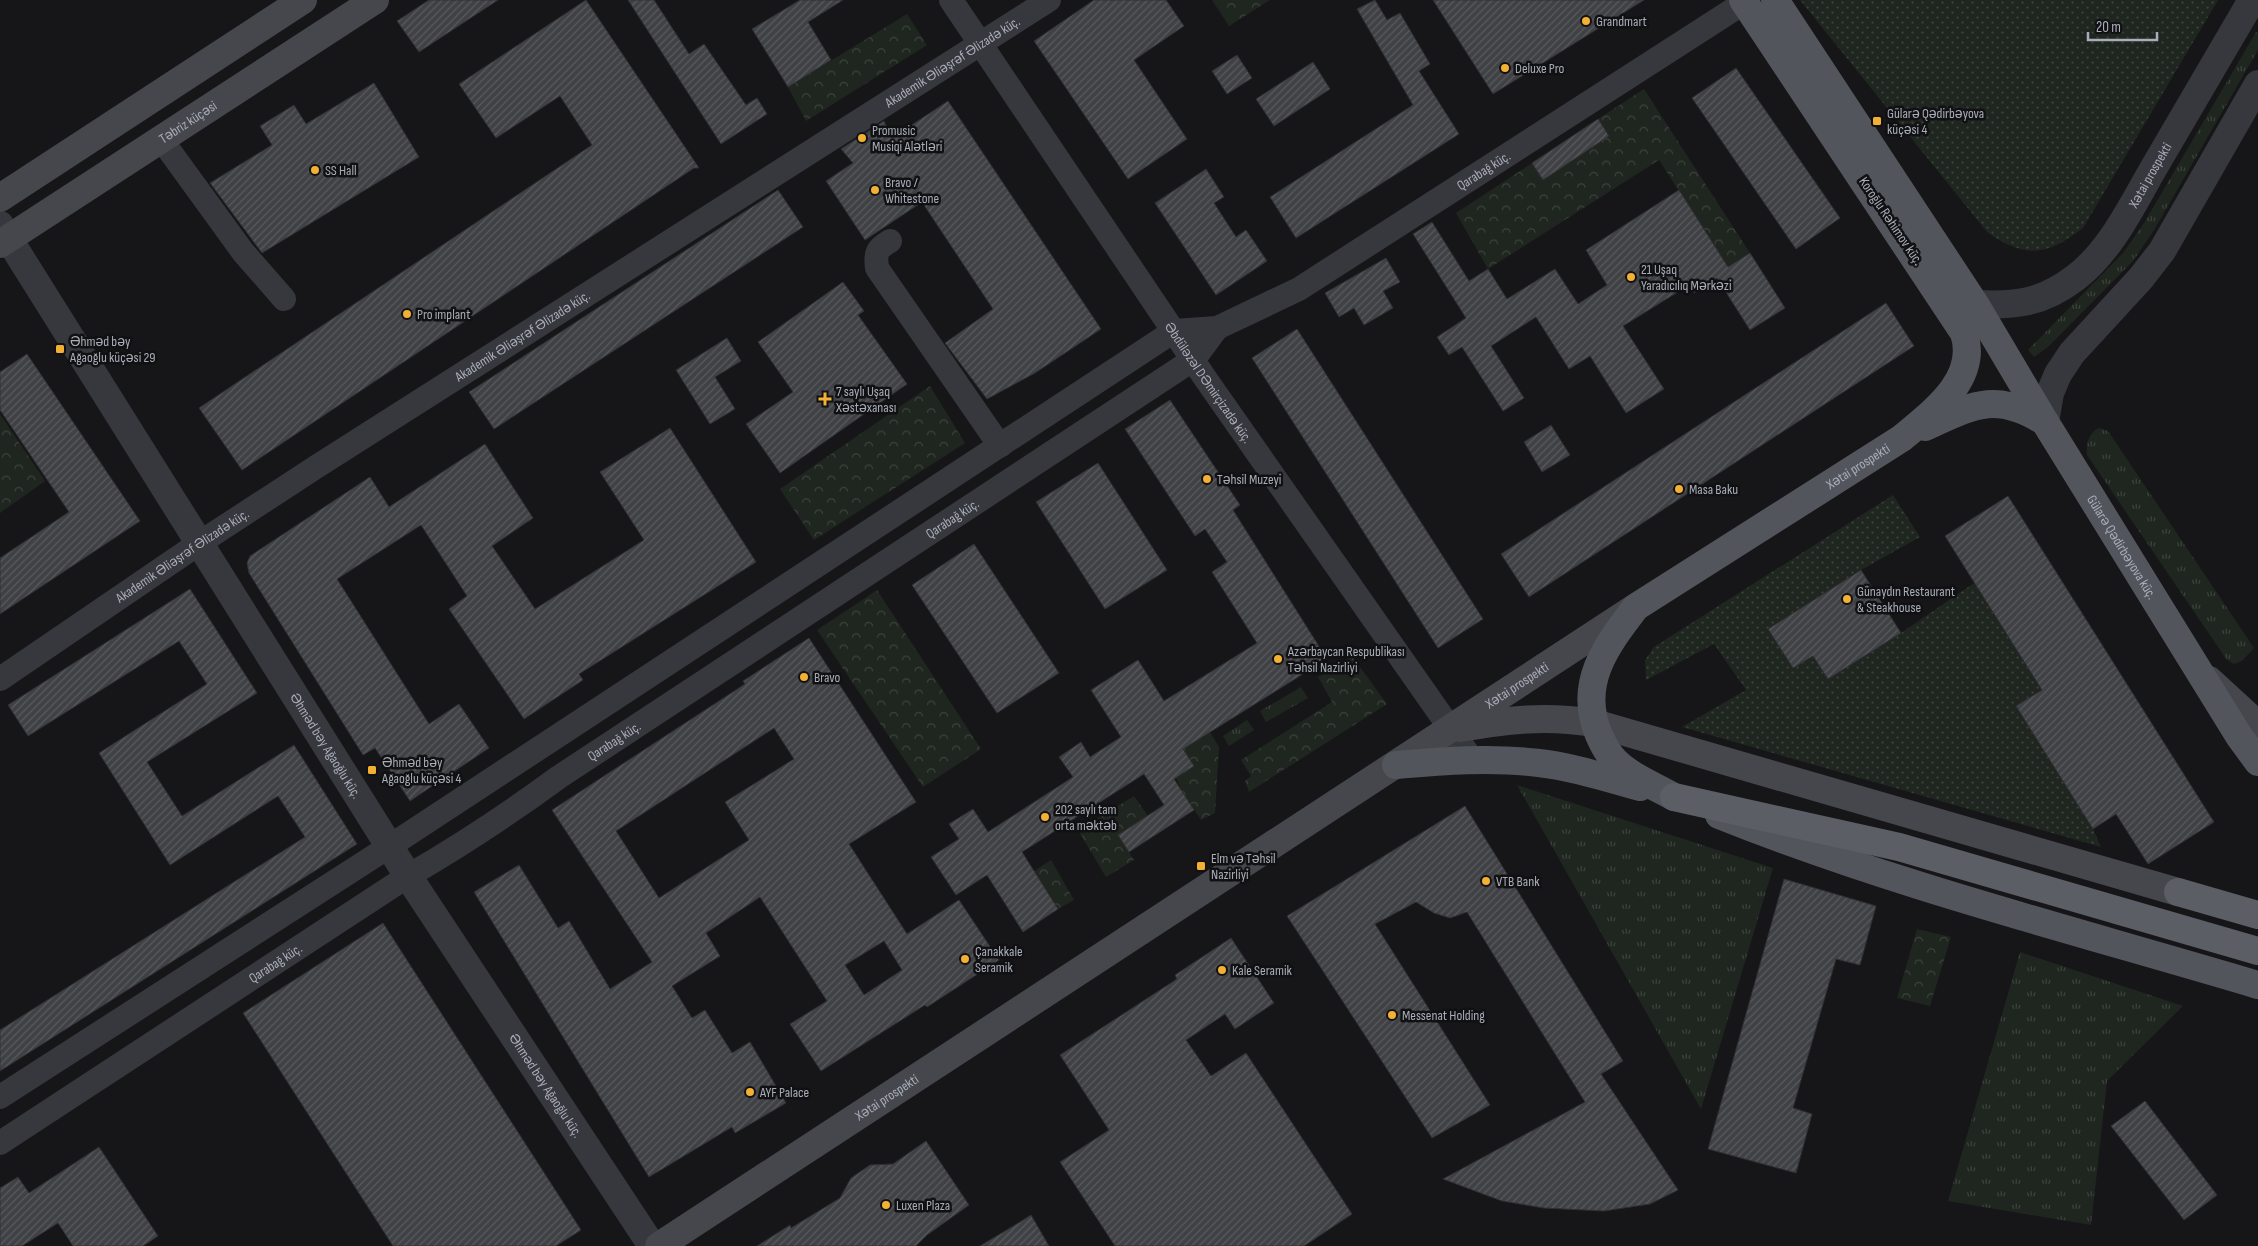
<svg xmlns="http://www.w3.org/2000/svg" width="2258" height="1246" viewBox="0 0 2258 1246" font-family="'Sofia Sans Condensed',sans-serif">
	<defs>
		<pattern id="grass-tufts" width="24" height="20" patternUnits="userSpaceOnUse" patternTransform="scale(1.25)"><rect width="24" height="20" fill="#1e261f"/><path d="M3 7l-1-3M5 7V3M7 7l1-3M15 17l-1-3M17 17v-4M19 17l1-3" fill="none" stroke="#3c433d"/></pattern>
		<pattern id="forest-crowns" width="20" height="18" patternUnits="userSpaceOnUse" patternTransform="scale(1.25)"><rect width="20" height="18" fill="#1e261f"/><path d="M2 6a3 3 0 1 1 6 0M12 15a3 3 0 1 1 6 0" fill="none" stroke="#3c433d"/></pattern>
		<pattern id="park-dots" width="8" height="8" patternUnits="userSpaceOnUse" patternTransform="scale(1.25)"><rect width="8" height="8" fill="#1e261f"/><path d="M2 2h.1M6 6h.1" fill="none" stroke="#3c433d" stroke-width="1.8" stroke-linecap="round"/></pattern>
		<pattern id="building-hatch" width="6" height="6" patternUnits="userSpaceOnUse" patternTransform="scale(1.25)"><rect width="6" height="6" fill="#404145"/><path d="M-1 1l2-2M0 6l6-6M5 7l2-2" fill="none" stroke="#595a5e"/></pattern>
	</defs>
	<rect width="100%" height="100%" fill="#161618"/>
	<!-- grass -->
	<g fill="url(#grass-tufts)">
		<polygon points="2256,32 2258,33 2258,50 2154,230 2133,261 2049,346 2034,357 2028,350 2123,253 2144,223"/>
		<path d="M2099 428 2108 431 2254 648 2242 661 2234 664 2227 660 2087 455C2086 444 2088 433 2099 428Z"/>
		<polygon points="1301,687 1308,698 1266,722 1260,711"/>
		<polygon points="1247,720 1254,730 1229,746 1223,736"/>
		<polygon points="1517,785 1773,868 1701,1109"/>
		<polygon points="2020,952 2183,1006 2107,1081 2091,1225 1948,1201"/>
	</g>
	<!-- forest -->
	<g fill="url(#forest-crowns)">
		<polygon points="1212,0 1270,0 1229,26"/>
		<polygon points="907,14 927,45 806,121 788,87"/>
		<polygon points="1644,89 1750,253 1728,267 1659,160 1488,269 1456,213 1532,163 1543,179 1605,139 1598,119"/>
		<polygon points="930,386 965,443 814,540 780,489"/>
		<polygon points="0,414 45,481 0,513"/>
		<polygon points="877,590 981,749 923,787 817,630"/>
		<polygon points="1352,656 1387,704 1249,792 1245,781 1251,776 1241,760 1332,702 1318,677"/>
		<polygon points="1195,728 1202,738 1210,732 1219,747 1215,813 1201,820 1183,793 1176,778 1177,740"/>
		<polygon points="1134,796 1148,816 1118,835 1134,860 1106,877 1078,830"/>
		<polygon points="1051,860 1074,900 1058,909 1034,871"/>
		<polygon points="1917,929 1951,937 1930,1006 1897,998"/>
	</g>
	<!-- park -->
	<g fill="url(#park-dots)">
		<path d="M1800 0H2218L2083 228C2047 256 2025 259 1987 232Z"/>
		<polygon points="1893,495 1920,537 1861,570 1768,629 1793,668 1813,656 1828,679 1901,633 1974,583 2042,690 2016,706 2093,829 2101,847 1682,727 1746,690 1714,644 1646,680 1645,660 1654,647"/>
	</g>
	<!-- building -->
	<g fill="url(#building-hatch)" stroke="#303034" fill-rule="evenodd">
		<polygon points="429,0 498,0 419,52 397,21"/>
		<polygon points="586,0 699,168 694,168 242,470 199,408 592,145 560,96 496,138 459,84"/>
		<polygon points="628,0 654,0 689,54 704,44 746,105 757,98 767,114 721,144"/>
		<polygon points="800,0 843,0 808,22 831,60 788,87 752,29"/>
		<polygon points="1094,0 1166,0 1184,26 1134,60 1187,139 1128,179 1034,41"/>
		<polygon points="1375,0 1387,20 1400,13 1430,64 1419,71 1459,134 1296,238 1270,197 1413,105 1357,9"/>
		<polygon points="1433,0 1644,0 1493,94"/>
		<polygon points="1237,55 1252,78 1227,94 1212,71"/>
		<polygon points="1313,62 1330,89 1274,126 1256,99"/>
		<polygon points="1736,68 1840,218 1796,249 1692,98"/>
		<polygon points="374,83 419,157 262,253 210,183 272,145 260,126 294,105 306,124"/>
		<polygon points="948,101 1101,329 1035,373 987,399 945,343 993,309 922,202 865,240 826,181 853,163 841,149 884,121 892,138"/>
		<polygon points="1598,119 1609,136 1543,180 1532,163"/>
		<polygon points="1206,169 1224,197 1214,203 1236,237 1246,230 1267,261 1216,295 1155,203"/>
		<polygon points="778,190 803,227 494,429 469,392"/>
		<polygon points="1679,190 1728,267 1750,253 1785,308 1750,330 1717,278 1694,293 1689,285 1623,326 1664,389 1626,413 1590,356 1569,369 1536,317 1491,346 1524,398 1503,411 1462,347 1449,355 1437,337 1466,318 1413,234 1432,222 1469,281 1488,269 1507,299 1555,269 1578,304 1607,285 1586,250"/>
		<polygon points="1386,258 1400,282 1383,291 1393,308 1364,325 1354,308 1339,317 1325,293"/>
		<polygon points="843,282 864,311 858,315 907,384 780,473 746,424 793,392 758,342"/>
		<polygon points="1886,303 1914,346 1529,597 1501,554"/>
		<polygon points="1297,329 1483,619 1438,648 1252,358"/>
		<polygon points="727,338 741,361 715,377 735,409 710,424 676,370"/>
		<polygon points="27,354 140,521 0,614 0,558 69,512 0,410 0,372"/>
		<polygon points="1170,400 1240,505 1233,510 1327,659 1183,749 1194,766 1174,779 1194,810 1129,852 1118,835 1164,805 1144,774 1022,852 1058,909 1023,932 987,875 956,895 931,857 959,839 949,824 973,809 988,832 1073,777 1059,757 1081,742 1090,757 1121,737 1091,690 1138,660 1164,701 1257,643 1212,572 1227,562 1205,529 1195,536 1125,429"/>
		<polygon points="1551,425 1570,455 1542,472 1524,442"/>
		<polygon points="670,428 756,562 579,674 583,680 524,719 449,609 467,596 421,525 337,579 429,724 459,704 489,748 410,801 375,748 363,755 249,573 247,563 250,556 370,477 389,507 485,444 533,518 492,546 535,609 644,540 600,472"/>
		<polygon points="1098,463 1167,570 1105,609 1036,502"/>
		<polygon points="2008,496 2214,822 2148,864 2116,814 2093,829 2016,706 2042,690 1945,536"/>
		<polygon points="974,544 1059,673 997,713 912,585"/>
		<polygon points="1861,570 1901,633 1828,679 1813,656 1793,668 1768,629"/>
		<polygon points="190,589 257,693 147,762 182,816 294,745 357,844 0,1071 0,1030 305,837 278,796 170,865 99,753 207,684 179,641 28,736 8,705"/>
		<path d="M809 638 916 802 849 844 907 934 959 900 999 960 927 1007 925 1005 821 1071 790 1024 827 1001 760 897 706 933 720 956 672 986 692 1018 705 1010 732 1053 750 1042 786 1103 735 1133 732 1127 649 1177 474 892 519 865 558 928 569 921 610 989 652 962 552 810 745 684 743 681ZM774 728 794 759 725 802 749 840 659 898 616 831ZM884 941 902 970 864 995 845 965Z"/>
		<polygon points="1465,806 1623,1061 1601,1074 1678,1190 1650,1204 1604,1211 1544,1208 1502,1201 1443,1179 1585,1102 1467,912 1450,918 1434,913 1416,902 1375,924 1490,1105 1432,1138 1287,916"/>
		<polygon points="1784,879 1876,906 1860,965 1836,959 1793,1108 1812,1114 1796,1173 1708,1149"/>
		<polygon points="383,923 581,1230 556,1246 393,1246 243,1013"/>
		<polygon points="1231,938 1274,1003 1235,1029 1225,1014 1186,1040 1211,1076 1246,1053 1352,1214 1304,1246 1115,1246 1060,1162 1109,1130 1060,1055 1177,979 1175,975"/>
		<polygon points="2145,1101 2217,1195 2184,1220 2111,1126"/>
		<polygon points="926,1141 969,1205 927,1235 916,1246 757,1246 790,1225 791,1228 840,1198 851,1178 870,1165 893,1164"/>
		<polygon points="99,1147 158,1236 143,1246 73,1246 58,1223 22,1246 0,1246 0,1188 18,1177 29,1193"/>
		<polygon points="1031,1215 1049,1246 980,1246 1020,1222"/>
	</g>
	<g fill="none" stroke-linecap="round" stroke-linejoin="round">
		<!-- minor -->
		<g stroke="#37383d" stroke-width="24">
			<path id="s1" d="M951 0 1205 378 1473 761"/>
			<polyline points="161,139 243,252 284,299"/>
			<path d="M890 241C877 249 875 252 877 268L1000 446"/>
			<path id="s2" d="M0 679 198 544 316 467 1049 0"/>
			<path id="s3" d="M0 1097 390 846 1174 331 1217 328 1299 289 1745 2"/>
			<path id="s4" d="M0 1143 408 876C460 846 510 813 559 777L1194 359 1217 328"/>
		</g>
		<!-- tertiary -->
		<g stroke="#37383d" stroke-width="28">
			<path id="s5" d="M0 225 408 876 652 1246"/>
			<path id="s6" d="M1975 304C2016 306 2042 303 2075 278 2112 250 2133 203 2156 164 2188 109 2220 55 2252 0"/>
			<polyline points="2045,422 2050,393 2058,374 2072,353 2141,278 2162,251 2258,84"/>
		</g>
		<!-- secondary -->
		<g stroke="#45474d" stroke-width="28">
			<polyline points="0,198 303,0"/>
			<path id="s7" d="M0 244 375 0"/>
			<polyline points="2209,680 2258,725"/>
			<path d="M1459 728C1510 720 1543 715 1594 723L2178 892"/>
			<path id="s8" d="M659 1246 1633 609"/>
		</g>
		<!-- primary -->
		<g stroke="#53555c" stroke-width="28">
			<path id="s9" d="M1775 0 1975 304 2045 422 2239 736 2258 762"/>
			<path d="M1925 427C1973 405 1996 391 2045 422"/>
			<path d="M1396 765C1443 761 1492 757 1539 763 1573 767 1607 778 1640 787"/>
			<path id="s10" d="M1674 797C1655 786 1631 777 1615 761 1608 754 1603 744 1599 735 1577 684 1606 646 1636 607L1902 438C1933 412 1979 379 1964 333L1743 0"/>
			<path d="M1719 815C1894 885 2077 931 2258 985"/>
		</g>
		<!-- trunk -->
		<g stroke="#5b5e65" stroke-width="28">
			<polyline points="1674,797 1899,847 2258,951"/>
			<polyline points="2178,892 2258,915"/>
		</g>
	</g>
	<!-- markers -->
	<g fill="#f2b134" stroke="#111113" stroke-width="2">
		<circle cx="1586" cy="21" r="5"/>
		<circle cx="1505" cy="68" r="5"/>
		<rect x="1872" y="116" width="10" height="10" rx="2.5"/>
		<circle cx="862" cy="138" r="5"/>
		<circle cx="315" cy="170" r="5"/>
		<circle cx="875" cy="190" r="5"/>
		<circle cx="1631" cy="277" r="5"/>
		<circle cx="407" cy="314" r="5"/>
		<rect x="55" y="344" width="10" height="10" rx="2.5"/>
		<path d="M822.5 391.5h5v5h5v5h-5v5h-5v-5h-5v-5h5z"/>
		<circle cx="1207" cy="479" r="5"/>
		<circle cx="1679" cy="489" r="5"/>
		<circle cx="1847" cy="599" r="5"/>
		<circle cx="1278" cy="659" r="5"/>
		<circle cx="804" cy="677" r="5"/>
		<rect x="367" y="765" width="10" height="10" rx="2.5"/>
		<circle cx="1045" cy="817" r="5"/>
		<rect x="1196" y="861" width="10" height="10" rx="2.5"/>
		<circle cx="1486" cy="881" r="5"/>
		<circle cx="965" cy="959" r="5"/>
		<circle cx="1222" cy="970" r="5"/>
		<circle cx="1392" cy="1015" r="5"/>
		<circle cx="750" cy="1092" r="5"/>
		<circle cx="886" cy="1205" r="5"/>
	</g>
	<g text-anchor="middle" dominant-baseline="central" stroke-width="5" stroke-linejoin="round" paint-order="stroke">
		<!-- poi labels -->
		<g font-size="14" fill="#a8adb8" stroke="#111113" text-anchor="start">
			<text x="1596" y="21">Grandmart</text>
			<text x="1515" y="68">Deluxe Pro</text>
			<text x="1887" y="113">Gülarə Qədirbəyova<tspan x="1887" dy="16">küçəsi 4</tspan></text>
			<text x="872" y="130">Promusic<tspan x="872" dy="16">Musiqi Alətləri</tspan></text>
			<text x="325" y="170">SS Hall</text>
			<text x="885" y="182">Bravo /<tspan x="885" dy="16">Whitestone</tspan></text>
			<text x="1641" y="269">21 Uşaq<tspan x="1641" dy="16">Yaradıcılıq Mərkəzi</tspan></text>
			<text x="417" y="314">Pro implant</text>
			<text x="70" y="341">Əhməd bəy<tspan x="70" dy="16">Ağaoğlu küçəsi 29</tspan></text>
			<text x="836" y="391">7 saylı Uşaq<tspan x="836" dy="16">Xəstəxanası</tspan></text>
			<text x="1217" y="479">Təhsil Muzeyi</text>
			<text x="1689" y="489">Masa Baku</text>
			<text x="1857" y="591">Günaydın Restaurant<tspan x="1857" dy="16">&amp; Steakhouse</tspan></text>
			<text x="1288" y="651">Azərbaycan Respublikası<tspan x="1288" dy="16">Təhsil Nazirliyi</tspan></text>
			<text x="814" y="677">Bravo</text>
			<text x="382" y="762">Əhməd bəy<tspan x="382" dy="16">Ağaoğlu küçəsi 4</tspan></text>
			<text x="1055" y="809">202 saylı tam<tspan x="1055" dy="16">orta məktəb</tspan></text>
			<text x="1211" y="858">Elm və Təhsil<tspan x="1211" dy="16">Nazirliyi</tspan></text>
			<text x="1496" y="881">VTB Bank</text>
			<text x="975" y="951">Çanakkale<tspan x="975" dy="16">Seramik</tspan></text>
			<text x="1232" y="970">Kale Seramik</text>
			<text x="1402" y="1015">Messenat Holding</text>
			<text x="760" y="1092">AYF Palace</text>
			<text x="896" y="1205">Luxen Plaza</text>
		</g>
		<!-- street labels -->
		<g font-size="14" fill="#a8adb8" stroke="#111113">
			<text stroke="none"><textPath href="#s2" startOffset="1135">Akademik Əliəşrəf Əlizadə küç.</textPath></text>
			<text stroke="none"><textPath href="#s7" startOffset="224">Təbriz küçəsi</textPath></text>
			<text stroke="none"><textPath href="#s3" startOffset="1755">Qarabağ küç.</textPath></text>
			<text stroke="none"><textPath href="#s6" startOffset="234">Xətai prospekti</textPath></text>
			<text transform="translate(1891 221) rotate(56)">Koroğlu Rəhimov küç.</text>
			<text stroke="none"><textPath href="#s2" startOffset="625">Akademik Əliəşrəf Əlizadə küç.</textPath></text>
			<text stroke="none"><textPath href="#s1" startOffset="461">Əbdüləzəl DƏmirçizadə küç.</textPath></text>
			<text stroke="none"><textPath href="#s10" startOffset="504">Xətai prospekti</textPath></text>
			<text stroke="none"><textPath href="#s4" startOffset="1139">Qarabağ küç.</textPath></text>
			<text stroke="none"><textPath href="#s9" startOffset="648">Gülarə Qədirbəyova küç.</textPath></text>
			<text stroke="none"><textPath href="#s2" startOffset="220">Akademik Əliəşrəf Əlizadə küç.</textPath></text>
			<text stroke="none"><textPath href="#s8" startOffset="1025">Xətai prospekti</textPath></text>
			<text stroke="none"><textPath href="#s4" startOffset="734">Qarabağ küç.</textPath></text>
			<text stroke="none"><textPath href="#s5" startOffset="614">Əhməd bəy Ağaoğlu küç.</textPath></text>
			<text stroke="none"><textPath href="#s4" startOffset="329">Qarabağ küç.</textPath></text>
			<text stroke="none"><textPath href="#s5" startOffset="1019">Əhməd bəy Ağaoğlu küç.</textPath></text>
			<text stroke="none"><textPath href="#s8" startOffset="272">Xətai prospekti</textPath></text>
		</g>
	</g>
	<!-- scale -->
	<path d="M2088 32v8h69v-8" fill="none" stroke="#a8adb8" stroke-width="2.5"/>
	<text x="2096" y="32" font-size="15" fill="#a8adb8" stroke="#111113" stroke-width="4" paint-order="stroke">20 m</text>
</svg>
